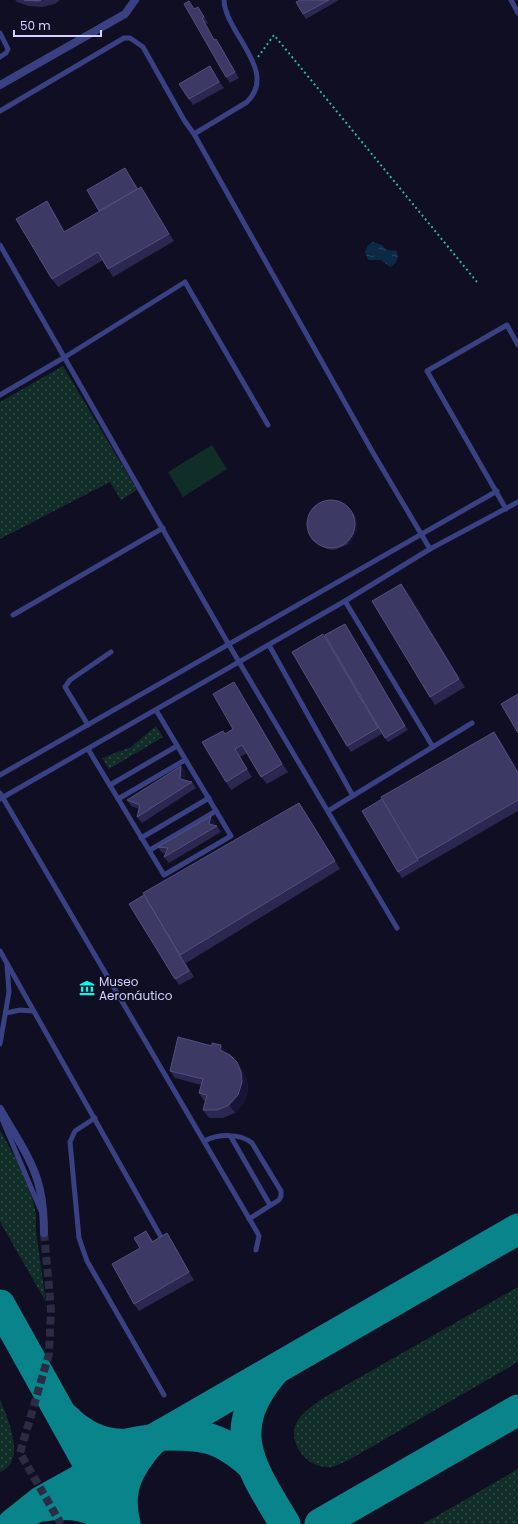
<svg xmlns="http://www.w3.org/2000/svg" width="518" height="1524" viewBox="0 0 518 1524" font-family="Poppins,sans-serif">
	<defs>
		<pattern id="grass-dots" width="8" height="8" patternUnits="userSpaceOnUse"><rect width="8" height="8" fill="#112d28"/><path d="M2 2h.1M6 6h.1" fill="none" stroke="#334b48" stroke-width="1.8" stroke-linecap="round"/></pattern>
		<pattern id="water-ripples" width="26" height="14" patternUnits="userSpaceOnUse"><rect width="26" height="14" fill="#0c2945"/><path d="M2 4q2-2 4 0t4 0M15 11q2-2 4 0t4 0" fill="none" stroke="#2e4761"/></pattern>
	</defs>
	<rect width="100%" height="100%" fill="#0f0e23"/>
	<!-- grass -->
	<g fill="url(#grass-dots)">
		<polygon points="63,366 137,490 121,500 110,482 0,539 0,402"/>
		<polygon points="156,726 163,737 109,769 102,758 131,747"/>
		<polygon points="0,1130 28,1180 36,1214 36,1231 46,1302 0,1222"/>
		<path d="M518 1287V1362L347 1461C341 1463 333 1468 327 1467 306 1467 288 1443 296 1424 301 1413 311 1407 320 1400Z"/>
		<path d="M0 1399C7 1417 28 1462 0 1472Z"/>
		<polygon points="518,1469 518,1524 423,1524"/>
	</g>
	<!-- garden -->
	<polygon fill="#112d28" points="212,445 227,469 183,497 168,472"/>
	<!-- water -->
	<path fill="url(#water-ripples)" d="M373 242 382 245 387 250 397 251C399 258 397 264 390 267L381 260H368L365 252 368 245Z"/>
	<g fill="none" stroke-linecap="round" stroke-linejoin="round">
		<!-- taxiway -->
		<g stroke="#08848a" stroke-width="31">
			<polyline points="0,1305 122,1524"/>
			<path d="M273 1372C223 1431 251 1467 285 1524"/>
			<path d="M65 1418C82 1435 102 1446 127 1444 135 1443 143 1440 152 1440 129 1466 116 1488 125 1524"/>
			<path d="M161 1435C203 1435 218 1435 251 1464"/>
			<path d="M37 1507C69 1502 90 1503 117 1524"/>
			<polyline points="13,1524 42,1501 161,1435 518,1229"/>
			<polyline points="320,1524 518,1410"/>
		</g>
		<!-- minor-tunnel -->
		<polyline stroke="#2c2b44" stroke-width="8" stroke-dasharray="8 4" stroke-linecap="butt" points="44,1233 51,1309 49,1354 20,1453 61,1524"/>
		<!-- path -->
		<polyline stroke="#2fb49a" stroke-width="2" stroke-dasharray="2 3" stroke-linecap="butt" points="258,57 274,35 477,282"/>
		<!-- service -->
		<g stroke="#394182" stroke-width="5">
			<polyline points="511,0 518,13"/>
			<polyline points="0,33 8,49 6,53 0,57"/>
			<polyline points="0,111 124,38 130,38 143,47 184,120 194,134 372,451 430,549"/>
			<path d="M194 134 247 102C279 71 225 33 224 0"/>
			<polyline points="0,245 229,645 397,928"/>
			<polyline points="0,395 65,357 185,282 268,425"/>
			<polyline points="506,509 427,371 507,325 518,345"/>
			<polyline points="345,601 433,747"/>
			<polyline points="13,615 163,528"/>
			<polyline points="269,645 353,796"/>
			<polyline points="88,725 65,687 70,680 111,652"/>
			<polyline points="88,749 164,875 231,836 156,710"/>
			<polyline points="0,775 497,491"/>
			<polyline points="110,785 177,746"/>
			<polyline points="0,793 257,1232 259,1236 256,1250"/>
			<polyline points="0,799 345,601 430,549 518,502"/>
			<polyline points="118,799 185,760"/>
			<polyline points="328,811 472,723"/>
			<polyline points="141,838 209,798"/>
			<polyline points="150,850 216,811"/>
			<polyline points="0,951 161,1237"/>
			<polyline points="6,1013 20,1010 33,1011"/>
			<polyline points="0,1044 9,992 7,965"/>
			<polyline points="95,1118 75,1131 70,1142 79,1238 87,1261 164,1395"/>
			<polyline points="2,1119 41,1211"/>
			<polyline points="231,1137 270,1205"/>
			<path d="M204 1141C218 1134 240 1133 252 1143L281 1191V1196L279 1200 249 1219"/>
		</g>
		<!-- minor -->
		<g stroke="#394182" stroke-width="8">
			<polyline points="0,85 125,14 135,0"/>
			<path d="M0 1109C14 1134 34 1161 40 1190 43 1204 44 1218 44 1233"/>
		</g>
	</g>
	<!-- wall -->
	<g fill="#2a2751">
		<polygon points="15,0 60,0 55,4 42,7 29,6 17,2"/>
		<polygon points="300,0 339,0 306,19 303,14"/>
		<polygon points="195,8 202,13 208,23 206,24 215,40 216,39 220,45 239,78 230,83 226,77"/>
		<polygon points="210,66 224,88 193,105 189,99"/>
		<polygon points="129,174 138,188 146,194 174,241 113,277 103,260 58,287 52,279 52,209 65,231 99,211"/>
		<polygon points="354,514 357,522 357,530 349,544 334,550 327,549 313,541 308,533"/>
		<polygon points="407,591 465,687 435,705 430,697"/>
		<polygon points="345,624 408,730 388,742 382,734 351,752 347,746 325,636"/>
		<polygon points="239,690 288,772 267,784 261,777 247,753 240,757 252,777 231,790 226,782 223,731 225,734 233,729"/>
		<polygon points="500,740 518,771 518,811 402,878 398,872"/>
		<polygon points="181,766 185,772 184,780 192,782 196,788 142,823 137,817 139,809 131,806 127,800"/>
		<polygon points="299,803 304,810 340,869 186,963 185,962 194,977 179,985 129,904"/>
		<polygon points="215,822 214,825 217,826 221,832 169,863 164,857 166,853 162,853 158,847"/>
		<polygon points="227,1053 242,1070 247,1080 248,1090 244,1103 235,1113 223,1118 209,1118 203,1110 206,1101 204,1101 199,1093 201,1085 175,1078 170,1071"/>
		<polygon points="146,1231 153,1241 172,1241 194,1280 139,1311 134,1304 140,1248"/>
	</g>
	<!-- shaded-wall -->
	<g fill="#171537">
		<polygon points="202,18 206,24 218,46 214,40"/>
		<polygon points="216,39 220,45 239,78 235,72"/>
		<polygon points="210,66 214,72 224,88 219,82"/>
		<polygon points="141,187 146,194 174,241 169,234"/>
		<polygon points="47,201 52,209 70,239 64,232"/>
		<polygon points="352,512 357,522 357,530 349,544 347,542"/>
		<polygon points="401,584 407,591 465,687 459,679"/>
		<polygon points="345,624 348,628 408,730 405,726"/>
		<polygon points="234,682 239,690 288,772 282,764"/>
		<polygon points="494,732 500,740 518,771 518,773"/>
		<polygon points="181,766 185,772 184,785 180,779"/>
		<polygon points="299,803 304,810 340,869 335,861"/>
		<polygon points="211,816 215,822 214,828 209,824"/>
		<polygon points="221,1045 227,1053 220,1050"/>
		<polygon points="237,1062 242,1070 247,1080 248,1090 244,1103 235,1113 229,1105"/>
		<polygon points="167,1233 172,1241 194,1280 189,1272"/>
	</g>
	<!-- building -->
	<g fill="#3c3964" stroke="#53517c">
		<polygon points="24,0 41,0 38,1"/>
		<polygon points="300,0 329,0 303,14 296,2"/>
		<polygon points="189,1 194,9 198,7 204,17 202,18 214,40 216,39 235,72 226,77 184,4"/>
		<polygon points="210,66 219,82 189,99 179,84"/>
		<polygon points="125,168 137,189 99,211 87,190"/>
		<polygon points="141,187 169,234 108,269 98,252 52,279 16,219 47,201 64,232"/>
		<circle cx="331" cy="524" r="24"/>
		<polygon points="401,584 459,679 430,697 372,601"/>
		<polygon points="345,624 405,726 385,738 325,635"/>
		<polygon points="323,634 378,728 347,746 292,652"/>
		<polygon points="234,682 282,764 261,777 242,745 235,749 247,769 226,782 202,742 223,731 225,734 233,729 213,694"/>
		<polygon points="518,694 518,733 501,704"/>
		<polygon points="494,732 518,773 518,800 417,859 381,797"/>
		<polygon points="181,766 180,779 192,782 137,817 140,805 127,800"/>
		<polygon points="382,799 418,860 398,872 362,811"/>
		<polygon points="299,803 335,861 180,955 143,893"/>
		<polygon points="211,816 209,824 217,826 164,857 168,848 158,847"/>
		<polygon points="144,895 189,971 175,979 129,904"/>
		<polygon points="178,1037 212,1046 212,1043 221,1045 220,1050 230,1055 237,1062 241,1072 242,1082 238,1095 229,1105 217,1110 203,1110 207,1095 199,1093 203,1079 170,1071"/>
		<polygon points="146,1231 152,1242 167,1233 189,1272 134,1304 112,1264 140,1248 134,1238"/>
	</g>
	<!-- icons -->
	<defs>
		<symbol id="museum-bare" viewBox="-9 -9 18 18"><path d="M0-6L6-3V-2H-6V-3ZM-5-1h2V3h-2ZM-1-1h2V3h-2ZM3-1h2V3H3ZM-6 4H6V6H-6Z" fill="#02faf0" stroke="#0f0e23" stroke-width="2.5" paint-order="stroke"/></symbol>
	</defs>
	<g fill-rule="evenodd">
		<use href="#museum-bare" x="76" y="977" width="22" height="22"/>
	</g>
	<g text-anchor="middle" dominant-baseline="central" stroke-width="3.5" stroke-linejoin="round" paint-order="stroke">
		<!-- poi labels -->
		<g font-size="12" fill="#d1d2ff" stroke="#0f0e23" text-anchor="start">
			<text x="99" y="981">Museo<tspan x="99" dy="14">Aeronáutico</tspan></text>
		</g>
	</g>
	<!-- scale -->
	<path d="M14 30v6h87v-6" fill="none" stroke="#d1d2ff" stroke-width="2"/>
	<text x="20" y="30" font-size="12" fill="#d1d2ff" stroke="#0f0e23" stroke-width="3" paint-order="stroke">50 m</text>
</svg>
